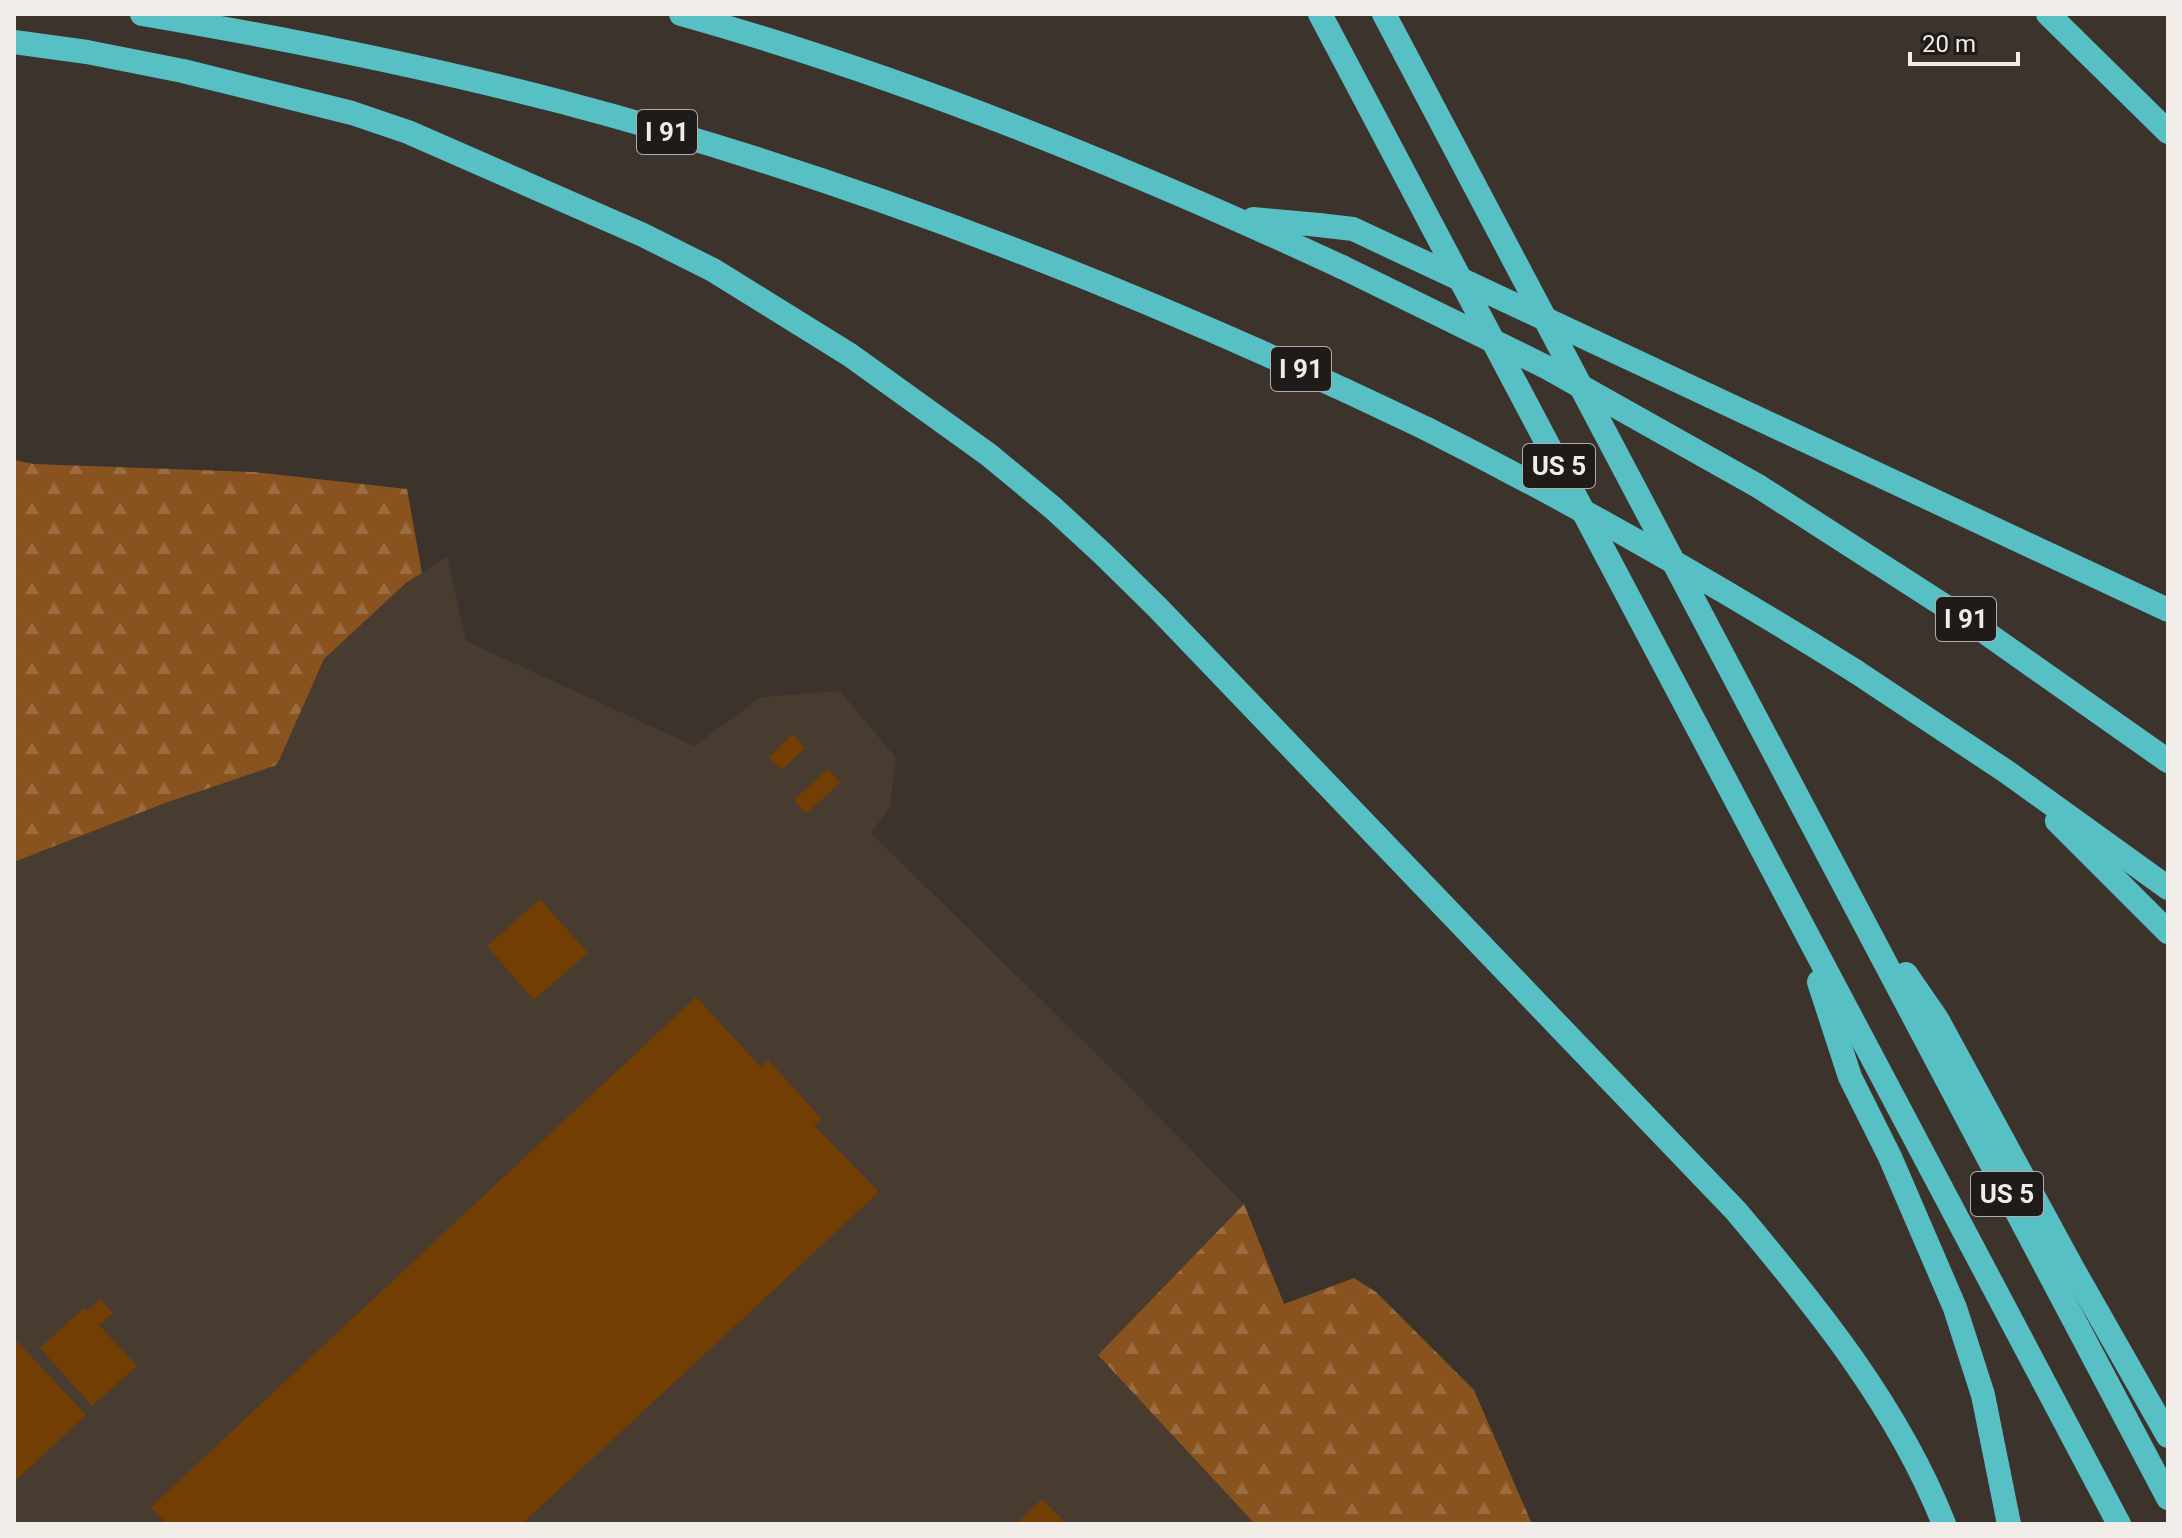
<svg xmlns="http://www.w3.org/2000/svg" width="2182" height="1538" viewBox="0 0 2182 1538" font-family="Roboto,sans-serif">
	<defs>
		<pattern id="forest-firs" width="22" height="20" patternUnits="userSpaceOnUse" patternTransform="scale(2)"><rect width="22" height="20" fill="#895320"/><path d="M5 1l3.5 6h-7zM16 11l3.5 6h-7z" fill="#9a6c40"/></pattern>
	</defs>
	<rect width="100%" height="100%" fill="#3b332c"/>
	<!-- built -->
	<polygon fill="#483b30" points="447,556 466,641 694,746 761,697 840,691 896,758 890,807 871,833 1119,1076 1244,1204 1098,1355 1255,1524 14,1524 14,862 165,803 277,765 324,659 407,582"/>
	<!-- forest -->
	<g fill="url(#forest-firs)">
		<polygon points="14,460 34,464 253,472 407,489 422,573 407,582 324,659 277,765 165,803 14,862"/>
		<polygon points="1244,1204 1284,1304 1354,1278 1376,1292 1474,1390 1532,1524 1255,1524 1098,1355"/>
	</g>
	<!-- building -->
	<g fill="#723e03">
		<polygon points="793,734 805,748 782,770 769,757"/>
		<polygon points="828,769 840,783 806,814 794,800"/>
		<polygon points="540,899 588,953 534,1000 487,946"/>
		<polygon points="696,997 761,1067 768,1060 822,1119 814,1125 879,1192 522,1524 167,1524 151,1507"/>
		<polygon points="100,1299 113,1313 99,1325 137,1366 92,1406 40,1348 84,1308 87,1311"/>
		<polygon points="14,1338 86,1415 14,1482"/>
		<polygon points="1042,1499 1067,1524 1016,1524"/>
	</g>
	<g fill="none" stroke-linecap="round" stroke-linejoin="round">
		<!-- motorway -->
		<g stroke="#57c0c5" stroke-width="24">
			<path d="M142 14C283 38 424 66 562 102 861 181 1149 295 1427 429"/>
			<path d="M681 14C909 78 1128 168 1342 267"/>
			<polyline points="1320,14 2119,1524"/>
			<polyline points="1384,14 2168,1498"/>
			<polyline points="2048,14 2168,132"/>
			<path d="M14 42 87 52 183 71 352 113 408 132 643 235 713 270 850 355 989 455 1053 508 1103 554 1157 607 1736 1211C1816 1306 1898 1407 1944 1524"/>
			<polyline points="1253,219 1319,225"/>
			<polyline points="1710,396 2168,610"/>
			<polyline points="1758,486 1979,628 2168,761"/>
			<polyline points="1855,671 2007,772 2168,888"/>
			<polyline points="2057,821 2168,932"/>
			<polyline points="1906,974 1937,1019 2073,1269 2168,1436"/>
			<polyline points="1819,982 1850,1077 1890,1157 1955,1308 1983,1395 2009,1524"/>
		</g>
		<!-- motorway-bridge -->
		<g stroke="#57c0c5" stroke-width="24">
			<polyline points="1319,225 1353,229 1710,396"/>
			<polyline points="1342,267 1548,368 1758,486"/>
			<path d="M1427 429C1574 503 1716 584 1855 671"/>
		</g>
	</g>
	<g text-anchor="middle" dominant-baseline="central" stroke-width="6" stroke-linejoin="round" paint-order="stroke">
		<!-- shield labels -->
		<g fill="#1f1b18" stroke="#b2adaa" stroke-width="2">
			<rect x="637" y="110" width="60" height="44" rx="6"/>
			<rect x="1271" y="347" width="60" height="44" rx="6"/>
			<rect x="1523" y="444" width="72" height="44" rx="6"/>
			<rect x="1936" y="597" width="60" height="44" rx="6"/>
			<rect x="1971" y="1172" width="72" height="44" rx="6"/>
		</g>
		<g font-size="26" font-weight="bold" fill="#f1ece8">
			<text x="667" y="132">I 91</text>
			<text x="1301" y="369">I 91</text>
			<text x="1559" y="466">US 5</text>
			<text x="1966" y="619">I 91</text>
			<text x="2007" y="1194">US 5</text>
		</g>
	</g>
	<!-- border -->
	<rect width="2182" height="1538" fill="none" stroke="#f1ece8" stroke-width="32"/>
	<!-- scale -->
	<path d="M1910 52v12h108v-12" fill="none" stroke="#f1ece8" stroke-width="4"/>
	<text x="1922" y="52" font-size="24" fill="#f1ece8" stroke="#1f1b18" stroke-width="6" paint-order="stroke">20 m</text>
</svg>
